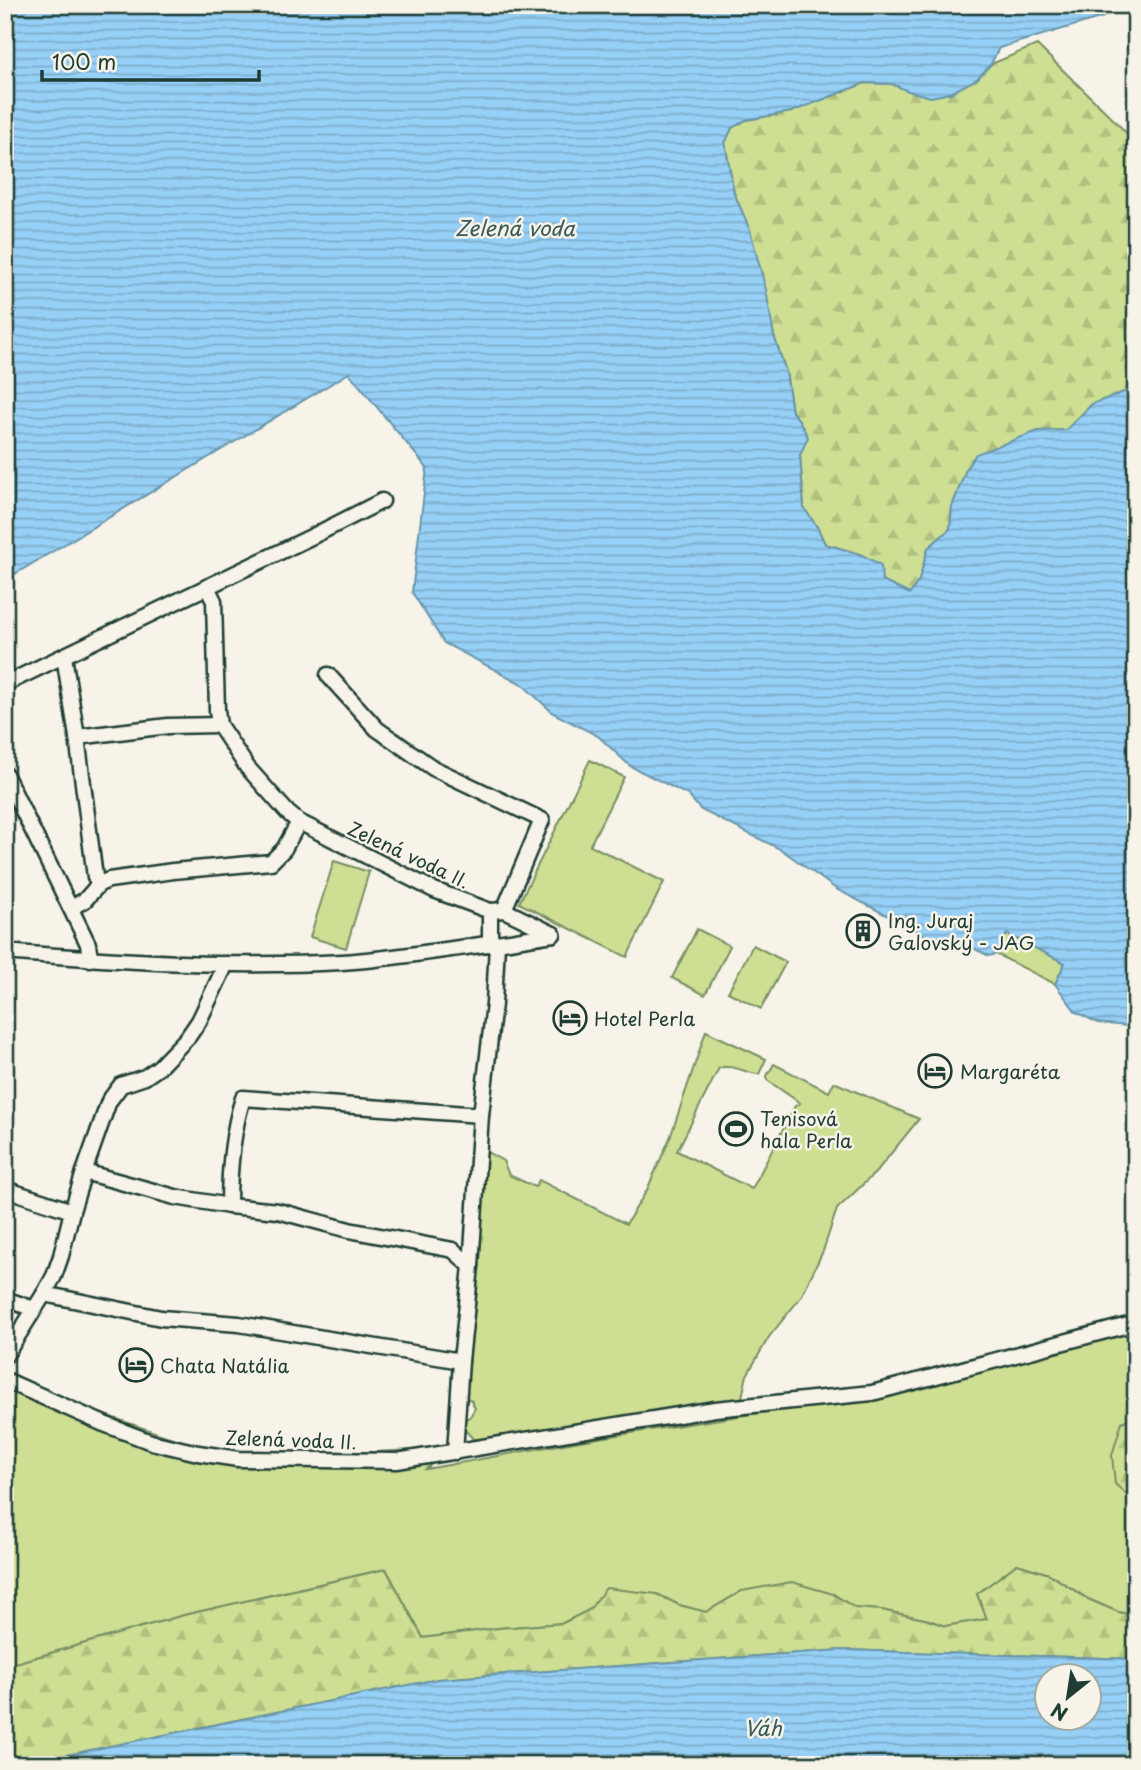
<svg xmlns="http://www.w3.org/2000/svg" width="1141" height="1770" viewBox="0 0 1141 1770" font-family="'Playpen Sans',sans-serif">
	<defs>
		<pattern id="forest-firs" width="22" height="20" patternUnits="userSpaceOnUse" patternTransform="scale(1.75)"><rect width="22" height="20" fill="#cedf93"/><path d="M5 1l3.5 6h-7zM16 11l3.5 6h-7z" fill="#b0c07f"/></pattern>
		<pattern id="water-rules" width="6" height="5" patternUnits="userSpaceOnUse" patternTransform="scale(1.75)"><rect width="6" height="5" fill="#97d0f7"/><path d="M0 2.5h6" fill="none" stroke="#7baac9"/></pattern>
	</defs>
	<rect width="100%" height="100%" fill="#f7f3e8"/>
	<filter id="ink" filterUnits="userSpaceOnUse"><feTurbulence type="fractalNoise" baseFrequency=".0143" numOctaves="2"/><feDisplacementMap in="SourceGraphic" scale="14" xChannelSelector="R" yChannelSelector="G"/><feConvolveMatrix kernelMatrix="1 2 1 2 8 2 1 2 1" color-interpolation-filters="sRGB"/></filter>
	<g filter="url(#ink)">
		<!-- green -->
		<g fill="#cedf93" stroke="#768e64" stroke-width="2">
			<polygon points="590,760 624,777 590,845 664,882 627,957 519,903"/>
			<polygon points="334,861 369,872 346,948 310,937"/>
			<polygon points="697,929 730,946 705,995 672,978"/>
			<polygon points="1007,934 1065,963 1055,984 996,954"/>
			<polygon points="753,945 786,962 761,1009 728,992"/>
			<path d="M706 1031 766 1059 759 1074C745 1073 733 1064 719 1068L677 1151 752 1189 795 1106 800 1103 767 1080V1076L774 1064 829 1092 834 1082 919 1119 876 1172 837 1209 823 1251 801 1297 769 1337 747 1375 742 1397 743 1402 504 1439H473L463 1428 464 1419 470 1417 475 1408 471 1400 464 1397 476 1298 477 1242 483 1175 487 1152 503 1161 509 1175 535 1187 539 1180 626 1224 647 1190 670 1138Z"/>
			<polygon points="1136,1329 1136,1416 1122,1422 1136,1503 1136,1536 1132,1566 1136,1581 1136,1616 1118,1612 1088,1599 1049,1574 1017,1564 977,1594 987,1619 945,1626 929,1620 881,1610 855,1608 833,1594 742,1591 706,1612 679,1605 657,1594 589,1610 563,1623 499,1628 423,1638 386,1569 184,1615 5,1666 5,1391 11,1373 82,1407 204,1449 322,1455 450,1448 426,1469 580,1441 752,1414 829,1404 954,1379"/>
		</g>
		<!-- forest -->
		<g fill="url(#forest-firs)" stroke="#768e64" stroke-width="2">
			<polygon points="1037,45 1108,114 1136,143 1136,395 1124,392 1092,404 1066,430 1038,431 967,467 952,507 950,529 928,548 919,581 910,595 882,581 860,554 825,544 817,527 804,508 800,455 807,437 799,420 792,412 786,372 774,336 750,230 734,193 725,142 732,128 746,120 791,112 865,83 892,84 908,91 977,79 991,64"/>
			<polygon points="1136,1416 1136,1503 1115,1484 1112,1455 1122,1422"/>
			<polygon points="1017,1564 1049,1574 1088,1599 1118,1612 1136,1616 1136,1659 842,1650 438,1679 18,1765 5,1765 5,1666 184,1615 386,1569 423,1638 499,1628 563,1623 589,1610 606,1588 657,1594 679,1605 706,1612 742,1591 792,1582 833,1594 855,1608 881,1610 929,1620 945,1626 987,1619 977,1594"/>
		</g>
		<!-- water -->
		<g fill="url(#water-rules)" stroke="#6795a9" stroke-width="2" fill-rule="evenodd">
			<polygon points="5,5 1122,5 1103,17 999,48 991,64 977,79 950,93 931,97 908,91 892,84 865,83 791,112 746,120 732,128 725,143 734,193 750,230 766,290 774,336 786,372 792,412 799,420 808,437 800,455 804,508 817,527 825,544 860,554 881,565 882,581 910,594 919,580 928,548 950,529 952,507 967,467 976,454 1038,431 1066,430 1092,404 1124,392 1136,395 1136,1027 1098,1023 1076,1012 1055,984 1065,963 1007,934 996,954 989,956 971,947 942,944 836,889 782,850 701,810 688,795 630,766 598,736 553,713 522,684 444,643 412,592 427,468 349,373 5,580"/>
			<path d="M842 1650 1136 1659V1765H18L438 1679ZM1046 1676H1088V1718H1046Z"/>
		</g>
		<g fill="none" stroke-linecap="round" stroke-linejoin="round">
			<defs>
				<g id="street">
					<polyline points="207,587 214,601 217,710 219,725 247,767 288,813 299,822 434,890 490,911 504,910 553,934"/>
					<polyline points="64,656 77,737 95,877 99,884 85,900 71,908"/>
					<polyline points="328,675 377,729 433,768 542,820 504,910"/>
					<polyline points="5,684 313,536 382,501"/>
					<polyline points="77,737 168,726 219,725"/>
					<polyline points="5,774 88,944 90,959"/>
					<polyline points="99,884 109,880 173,871 271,862 284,849 299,822"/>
					<polyline points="490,911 490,944"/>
					<path d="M5 952C117 961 230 968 342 962 394 959 445 949 497 943"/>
					<polyline points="84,1172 175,1197 229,1206 278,1211 349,1230 453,1250 471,1266"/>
					<polyline points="5,1189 72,1211"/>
					<path d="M229 1206C229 1169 232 1133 243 1098L481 1115"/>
					<polyline points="44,1294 161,1318 239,1324 461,1361"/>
					<polyline points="5,1299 34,1309"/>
					<polyline points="5,1356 44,1294 54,1276 61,1256 72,1211 84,1172 109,1101 121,1085 145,1077 158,1068 188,1037 199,1021 226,964"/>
					<polyline points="5,1380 104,1424 151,1442 198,1453 238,1459 397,1461 715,1409 872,1393 1136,1323"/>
					<polyline points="455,1452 461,1361 471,1266 481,1115 494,1004 497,943 553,934"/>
				</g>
			</defs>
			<!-- street casing -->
			<use href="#street" stroke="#1f3d34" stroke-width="19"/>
			<!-- street -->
			<use href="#street" stroke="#f7f3e8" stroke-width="14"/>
		</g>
	</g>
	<!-- icons -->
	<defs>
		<symbol id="building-ring" viewBox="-11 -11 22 22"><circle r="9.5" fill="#f7f3e8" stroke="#1f3d34" stroke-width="1.5"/><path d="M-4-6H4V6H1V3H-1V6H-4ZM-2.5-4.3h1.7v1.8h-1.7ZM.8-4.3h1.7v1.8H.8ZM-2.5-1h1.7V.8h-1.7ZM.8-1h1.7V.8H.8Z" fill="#1f3d34"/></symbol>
		<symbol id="hotel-ring" viewBox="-11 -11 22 22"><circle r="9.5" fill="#f7f3e8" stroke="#1f3d34" stroke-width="1.5"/><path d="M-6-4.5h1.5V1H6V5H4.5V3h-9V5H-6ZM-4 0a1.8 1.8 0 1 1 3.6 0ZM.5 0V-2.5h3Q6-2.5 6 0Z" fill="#1f3d34"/></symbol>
		<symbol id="stadium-ring" viewBox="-11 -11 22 22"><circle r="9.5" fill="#f7f3e8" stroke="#1f3d34" stroke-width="1.5"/><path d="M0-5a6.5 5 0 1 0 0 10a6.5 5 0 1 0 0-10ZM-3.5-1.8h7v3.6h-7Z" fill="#1f3d34"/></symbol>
	</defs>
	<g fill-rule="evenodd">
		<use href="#building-ring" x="844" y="912" width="38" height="38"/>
		<use href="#hotel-ring" x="551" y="999" width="38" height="38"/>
		<use href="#hotel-ring" x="916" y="1052" width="38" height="38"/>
		<use href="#stadium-ring" x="717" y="1110" width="38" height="38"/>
		<use href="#hotel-ring" x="117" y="1346" width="38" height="38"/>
	</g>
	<g text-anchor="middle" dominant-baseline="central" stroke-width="5" stroke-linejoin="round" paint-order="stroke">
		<!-- street labels -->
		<g font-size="19" fill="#1f3d34" stroke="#f7f3e8">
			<text transform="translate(409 854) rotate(25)">Zelená voda II.</text>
			<text transform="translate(291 1439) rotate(2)">Zelená voda II.</text>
		</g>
		<!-- poi labels -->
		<g font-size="19" fill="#1f3d34" stroke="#f7f3e8" text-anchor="start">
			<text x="888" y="920">Ing. Juraj<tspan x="888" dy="22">Galovský - JAG</tspan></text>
			<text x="594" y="1018">Hotel Perla</text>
			<text x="960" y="1071">Margaréta</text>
			<text x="760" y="1118">Tenisová<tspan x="760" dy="22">hala Perla</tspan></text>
			<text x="160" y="1365">Chata Natália</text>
		</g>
		<!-- water labels -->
		<g font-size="21" font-style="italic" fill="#375a5b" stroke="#f7f3e8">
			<text x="515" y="227">Zelená voda</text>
			<text x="763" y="1727">Váh</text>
		</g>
	</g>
	<!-- margin -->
	<rect width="1141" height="1770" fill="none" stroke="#f7f3e8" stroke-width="28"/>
	<rect x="14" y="14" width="1113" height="1742" fill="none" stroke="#1f3d34" stroke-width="2.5" filter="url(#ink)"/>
	<!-- north arrow -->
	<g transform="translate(1068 1697) rotate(210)"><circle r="33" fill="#f7f3e8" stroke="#a1aaa0" stroke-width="2"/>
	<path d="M0-5L12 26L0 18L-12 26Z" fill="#1f3d34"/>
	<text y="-10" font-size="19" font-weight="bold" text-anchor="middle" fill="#1f3d34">N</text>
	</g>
	<!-- scale -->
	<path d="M42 70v10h217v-10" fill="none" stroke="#1f3d34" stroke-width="3.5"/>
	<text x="52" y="70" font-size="21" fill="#1f3d34" stroke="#f7f3e8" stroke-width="5" paint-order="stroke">100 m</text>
</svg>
